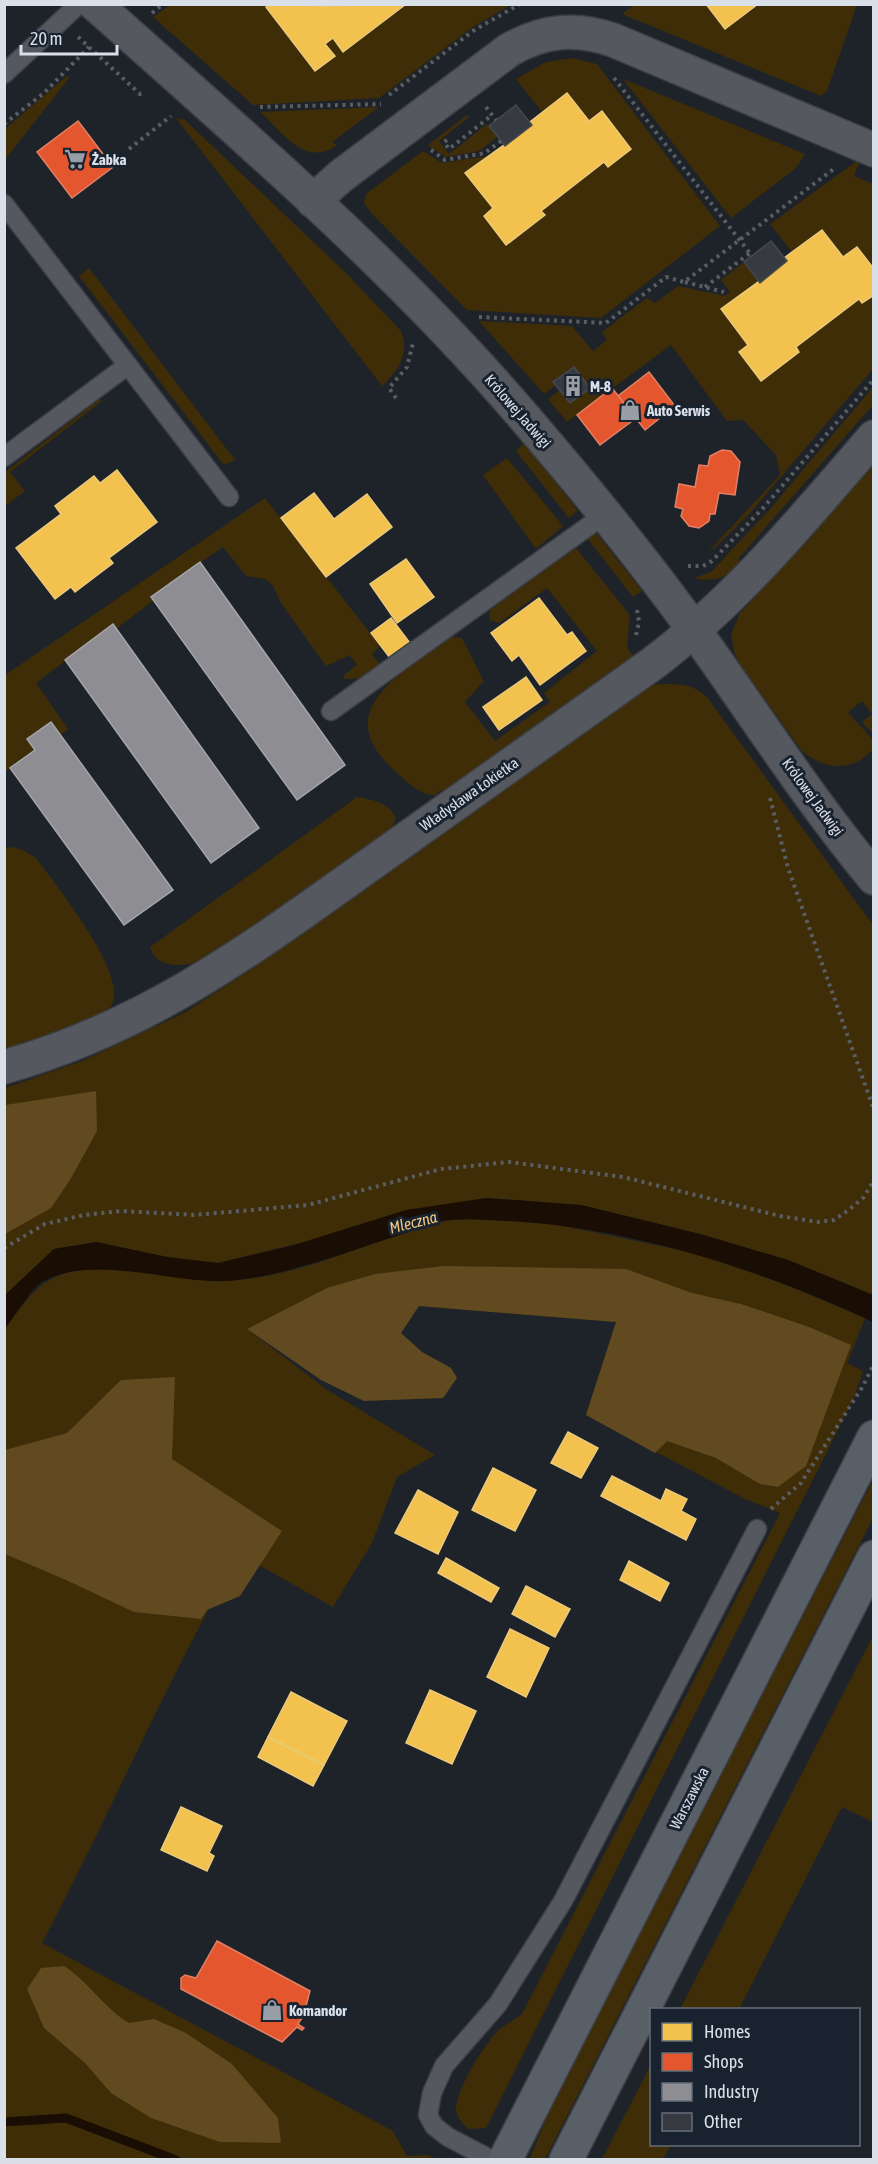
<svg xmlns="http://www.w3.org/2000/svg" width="878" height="2164" viewBox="0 0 878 2164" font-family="'Asap Condensed',sans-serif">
	<rect width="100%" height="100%" fill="#1e232a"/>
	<!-- green -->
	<g fill="#3e2d07">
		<polygon points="170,5 264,5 315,71 335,57 325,44 333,39 344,52 406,5 511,5 473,27 379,98 253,105 153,17"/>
		<polygon points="634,5 706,5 725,29 758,5 857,5 827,91 821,96 622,14"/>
		<polygon points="572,58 597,64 720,226 601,318 467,310 373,215 364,203 366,194 423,151 442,163 487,156 465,173 493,208 507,245 545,215 541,211 604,162 608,167 631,149 602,111 589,121 567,93 542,112 516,79 546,62"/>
		<polygon points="67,76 69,78 5,160 5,129"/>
		<polygon points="623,79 805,154 796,168 731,218"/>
		<path d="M379 107 332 142 337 145C306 168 283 133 260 112Z"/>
		<polygon points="467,115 469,117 439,141 449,154 487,124 497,137 479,151 446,157 428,145"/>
		<path d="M176 118 185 120 346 273 401 331C410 355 398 370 382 386Z"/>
		<polygon points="861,158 854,176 873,184 873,269 843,257 822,230 792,252 770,224"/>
		<polygon points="744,262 758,281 721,309 748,345 739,352 761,381 799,352 796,347 859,299 862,303 873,295 873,369 750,513 716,547 708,552 780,475 776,455 743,420 727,421 671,345 567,422 548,399 560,390 570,403 589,388 574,367 554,382 556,385 544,394 479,321 572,326 593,351 607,340 602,332 647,298 655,303 678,286 725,296 730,292 721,280"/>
		<polygon points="89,268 235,460 224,465 79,276"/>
		<path d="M873 387V405L738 559 741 562C726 578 715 583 694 578L711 572 770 509Z"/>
		<polygon points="100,399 102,401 10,472 25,491 5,506 5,472"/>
		<polygon points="524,443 578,511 569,518 516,451"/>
		<polygon points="507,458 563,526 536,549 483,475"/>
		<path d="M873 463V734L862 722 872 714 862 701 848 712 873 740V749C852 773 825 770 802 751L741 666 735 655 731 634 740 613 812 536Z"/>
		<polygon points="265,498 380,646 372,654 381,666 362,678 344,679 344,675 357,665 350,655 326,666 281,603 273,586 265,579 246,576 223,547 152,596 154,600 116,629 113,625 36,683 68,729 61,735 51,722 27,739 35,750 5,772 5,675"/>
		<polygon points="596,533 642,591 633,597 588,539"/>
		<path d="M576 548 630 615 627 647 633 656 443 792 441 790 437 793 439 795C420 797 406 781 393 769 327 709 407 670 452 637L462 638 484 681 465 702 495 741 550 702 544 693 597 651 547 588 499 623 489 620 490 610Z"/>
		<path d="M662 684C680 684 693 684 707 697L873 925 874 1289 871 1294 788 1260 700 1234 581 1205 486 1198 218 1263 167 1257 96 1242 54 1249 5 1295V1088L82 1061 184 1013 259 964 653 685Z"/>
		<path d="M357 797C372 799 388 803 396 817L392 829 208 959C190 966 158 972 150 947L157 942Z"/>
		<path d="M11 847 23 850 36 858C54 883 131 977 111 1006 98 1024 27 1044 4 1051V848Z"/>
		<path d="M477 1219 549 1223 695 1253 784 1284 865 1318 847 1363 863 1371 854 1398 486 2128 468 2129C463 2124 457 2117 456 2110 455 2091 485 2043 498 2031 505 2024 514 2020 522 2014L780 1513 745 1499 586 1415 616 1322 419 1306 250 1331 326 1389 435 1455 397 1477 372 1543 333 1607 239 1554C167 1680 110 1814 42 1943L393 2131 407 2156 427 2155 438 2159H5L4 1329C25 1305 32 1285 63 1274 104 1260 187 1283 235 1280 298 1277 375 1239 437 1223 449 1219 464 1220 477 1219Z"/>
		<polygon points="873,1480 873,1518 545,2159 529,2160 554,2100"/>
		<polygon points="873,1636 873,1822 842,1807 739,2009 680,2009"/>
		<polygon points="651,2065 652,2144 671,2145 663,2159 602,2159"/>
	</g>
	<!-- forest -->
	<g fill="#614a1f">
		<polygon points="96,1091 97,1131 70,1180 51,1208 5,1234 5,1105"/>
		<polygon points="443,1266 626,1269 692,1293 741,1304 809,1327 851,1345 806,1466 778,1487 760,1484 716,1458 667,1441 655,1453 586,1415 616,1322 419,1306 401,1333 422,1352 451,1368 457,1378 443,1398 364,1401 321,1380 247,1329 327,1288 375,1274"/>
		<polygon points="175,1377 172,1459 282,1531 240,1596 207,1610 201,1619 134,1612 66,1580 5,1554 5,1450 67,1433 121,1380"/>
		<path d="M64 1966C89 1982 104 2008 129 2023L154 2019 186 2033 232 2064 278 2118 281 2143 220 2142 151 2118 111 2093 85 2063 44 2028 27 1989 41 1968Z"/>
	</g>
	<!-- water -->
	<path fill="#190d04" d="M486 1198 581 1205 700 1234 788 1260 873 1295V1322C764 1270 628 1227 507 1221 484 1220 460 1217 438 1222 426 1225 414 1230 403 1234 349 1251 294 1273 238 1280 178 1288 97 1251 42 1282 31 1289 14 1317 5 1329V1295L54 1249 96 1242 167 1257 218 1263 294 1245 406 1210Z"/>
	<!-- homes -->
	<g fill="#f2c14e" stroke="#ebca7c" stroke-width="1.5">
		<polygon points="269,4 323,6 406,4 343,52 333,38 325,44 335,56 315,71 266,7"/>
		<polygon points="706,4 758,4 725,29"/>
		<polygon points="567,93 589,121 602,111 631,149 608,167 604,162 541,211 545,215 506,245 484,216 493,208 465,173 532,125 530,122"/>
		<polygon points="822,230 843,257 857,247 874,269 874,295 862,303 859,299 796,347 799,352 761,381 739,352 748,345 721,309 787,261 784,258"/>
		<polygon points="117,470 157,522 109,558 113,563 75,592 71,587 55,599 16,548 61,514 55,506 94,476 100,483"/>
		<polygon points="314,493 334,519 367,494 392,527 326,577 281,518"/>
		<polygon points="406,559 434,597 397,623 370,584"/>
		<polygon points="539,598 567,635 572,632 586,651 540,685 519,655 512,661 491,633"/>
		<polygon points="391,618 410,643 390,658 371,633"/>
		<polygon points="526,677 542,700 499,730 483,707"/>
		<polygon points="568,1432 598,1448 581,1478 551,1463"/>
		<polygon points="493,1468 536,1490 515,1531 472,1510"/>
		<polygon points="612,1476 661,1501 666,1489 687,1499 681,1511 696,1519 686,1540 601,1496"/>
		<polygon points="418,1490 458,1512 438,1554 395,1533"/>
		<polygon points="446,1558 499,1588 491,1602 438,1573"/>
		<polygon points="629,1561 669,1583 660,1601 620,1580"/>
		<polygon points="526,1586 570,1609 555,1637 512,1614"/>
		<polygon points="510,1629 549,1648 526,1697 487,1677"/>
		<polygon points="430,1690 476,1711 452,1764 406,1743"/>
		<polygon points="291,1692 347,1721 324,1765 268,1737"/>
		<polygon points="268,1737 324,1765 313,1786 258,1757"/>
		<polygon points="181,1807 222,1826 209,1853 214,1856 207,1871 161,1850"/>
	</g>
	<!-- shops -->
	<g fill="#e4572e" stroke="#e18066" stroke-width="1.5">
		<polygon points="78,121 113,167 72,198 37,152"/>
		<polygon points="649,372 675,406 645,430 618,396"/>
		<polygon points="612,388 636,418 600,445 577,415"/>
		<polygon points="722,450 731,451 740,462 735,495 719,493 715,514 710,514 709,521 699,528 689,526 681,516 683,509 675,507 679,484 695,487 699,465 708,466 710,456"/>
		<polygon points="217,1941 310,1991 305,2010 311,2012 309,2015 305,2013 298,2024 304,2028 302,2030 297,2027 282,2042 181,1989 181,1978 185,1975 196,1978"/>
	</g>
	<!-- industry -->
	<g fill="#8d8d92" stroke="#a4a6ac" stroke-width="1.5">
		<polygon points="200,562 345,765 297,800 151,597"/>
		<polygon points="113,624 259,828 211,863 65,660"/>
		<polygon points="51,722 173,890 124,925 10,768 35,750 27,739"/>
	</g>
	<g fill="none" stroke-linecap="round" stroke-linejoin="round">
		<!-- stream -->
		<polyline stroke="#190d04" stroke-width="9" points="4,2122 66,2118 176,2160"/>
	</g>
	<!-- building -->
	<g fill="#373b41" stroke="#44494f" stroke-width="1.5">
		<polygon points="516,105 532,125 505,146 489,126"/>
		<polygon points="771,241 787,261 760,283 744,262"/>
		<polygon points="574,367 590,388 570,403 553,382"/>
	</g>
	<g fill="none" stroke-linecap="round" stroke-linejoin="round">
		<defs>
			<g id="service">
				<polyline points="4,74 79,4"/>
				<polyline points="4,204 229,497"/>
				<polyline points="4,457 128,365"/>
				<polyline points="331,711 604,515"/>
				<polyline points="492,2160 448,2137 434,2126 428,2115 432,2093 444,2066 498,2004 563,1901 757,1529"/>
			</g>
			<g id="minor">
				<path d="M95 4C243 136 395 266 524 417 584 487 644 560 697 634 755 715 810 801 874 878"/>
				<path d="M313 201 341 176 509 50C544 30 576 27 613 40L874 150"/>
				<path d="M4 1067C150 1026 254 947 375 861 467 795 560 730 652 664 737 600 805 517 874 437"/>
			</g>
			<g id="primary">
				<polyline points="505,2160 874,1437"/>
				<polyline points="566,2160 874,1557"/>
			</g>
		</defs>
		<!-- service casing -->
		<use href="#service" stroke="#3c3f45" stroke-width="21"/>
		<!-- minor casing -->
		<use href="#minor" stroke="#3c3f45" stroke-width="36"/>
		<!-- primary casing -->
		<use href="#primary" stroke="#3c3f45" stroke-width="36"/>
		<!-- path -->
		<g stroke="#5a5e63" stroke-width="4" stroke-dasharray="3 4.5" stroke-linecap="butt">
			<polyline points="152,13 163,4"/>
			<polyline points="78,37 140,94 144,93"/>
			<polyline points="614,78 752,256"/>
			<polyline points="389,95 473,31 520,4"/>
			<polyline points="260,107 381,104"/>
			<polyline points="486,107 496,120"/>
			<polyline points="4,124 44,93 89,47"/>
			<polyline points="447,140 444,142 449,149 492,115"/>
			<polyline points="129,149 171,116"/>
			<polyline points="431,150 445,160 485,153 501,141"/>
			<polyline points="685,282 724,292"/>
			<polyline points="705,287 750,253"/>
			<polyline points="479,317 606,323 666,277 684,282 835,168"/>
			<polyline points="396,398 389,388 407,367 413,343"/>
			<polyline points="688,566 703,566 712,561 764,507 874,379"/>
			<polyline points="636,635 639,622 637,610"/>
			<polyline points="770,798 788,868 874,1110"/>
			<polyline points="4,1248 45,1224 84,1215 121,1211 194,1215 308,1205 441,1169 509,1162 623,1177 780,1216 818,1222 834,1220 850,1209 864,1197 874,1180"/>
			<polyline points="771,1509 801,1483 863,1386 874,1364"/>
		</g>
		<!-- service -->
		<use href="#service" stroke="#55595f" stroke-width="18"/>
		<!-- minor -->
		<use href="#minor" stroke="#55595f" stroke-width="33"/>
		<!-- primary -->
		<use href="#primary" stroke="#595f67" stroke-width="33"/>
	</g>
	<!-- icons -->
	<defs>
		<symbol id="supermarket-bare" viewBox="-9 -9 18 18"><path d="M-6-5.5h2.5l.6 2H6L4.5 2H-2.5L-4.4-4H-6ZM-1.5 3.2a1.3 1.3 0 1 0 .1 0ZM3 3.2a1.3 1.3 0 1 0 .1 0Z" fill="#989ea6" stroke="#19222f" stroke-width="2.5" paint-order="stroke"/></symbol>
		<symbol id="building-bare" viewBox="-9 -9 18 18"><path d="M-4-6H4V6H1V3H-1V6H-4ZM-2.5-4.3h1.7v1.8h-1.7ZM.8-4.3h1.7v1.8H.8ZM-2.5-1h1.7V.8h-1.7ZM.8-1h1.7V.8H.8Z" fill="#989ea6" stroke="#19222f" stroke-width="2.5" paint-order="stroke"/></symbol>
		<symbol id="shop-bare" viewBox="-9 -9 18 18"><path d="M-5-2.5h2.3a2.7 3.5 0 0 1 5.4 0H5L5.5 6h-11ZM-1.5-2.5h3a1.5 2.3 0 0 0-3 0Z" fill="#989ea6" stroke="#19222f" stroke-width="2.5" paint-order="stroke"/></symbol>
	</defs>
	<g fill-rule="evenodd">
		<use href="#supermarket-bare" x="60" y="144" width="30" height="30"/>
		<use href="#building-bare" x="558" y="371" width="30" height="30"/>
		<use href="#shop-bare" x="615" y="395" width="30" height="30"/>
		<use href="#shop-bare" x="257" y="1995" width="30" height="30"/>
	</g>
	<g text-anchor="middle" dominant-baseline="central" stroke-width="6" stroke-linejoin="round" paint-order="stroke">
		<!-- poi labels -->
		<g font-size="15" font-weight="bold" fill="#dae0e9" stroke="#19222f" text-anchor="start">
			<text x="92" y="159">Żabka</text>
			<text x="590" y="386">M-8</text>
			<text x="647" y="410">Auto Serwis</text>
			<text x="289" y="2010">Komandor</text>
		</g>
		<!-- street labels -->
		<g font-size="15" fill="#dae0e9" stroke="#19222f">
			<text transform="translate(518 411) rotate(49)">Królowej Jadwigi</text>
			<text transform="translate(469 794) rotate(-35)">Władysława Łokietka</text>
			<text transform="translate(813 797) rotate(54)">Królowej Jadwigi</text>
			<text transform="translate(689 1798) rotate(-63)">Warszawska</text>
		</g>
		<!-- water labels -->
		<g font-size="16" font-style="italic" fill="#f5c97d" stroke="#19222f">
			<text transform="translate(413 1222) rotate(-14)">Mleczna</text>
		</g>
	</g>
	<!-- border -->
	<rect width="878" height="2164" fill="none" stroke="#dae0e9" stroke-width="12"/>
	<!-- legend -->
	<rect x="650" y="2008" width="210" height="138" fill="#19222f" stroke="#666e79" stroke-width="1.5"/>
	<rect x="662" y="2023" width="30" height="18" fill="#f2c14e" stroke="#666e79" stroke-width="1.5"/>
	<text x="704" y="2038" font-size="18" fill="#dae0e9">Homes</text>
	<rect x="662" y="2053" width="30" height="18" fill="#e4572e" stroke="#666e79" stroke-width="1.5"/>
	<text x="704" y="2068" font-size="18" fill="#dae0e9">Shops</text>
	<rect x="662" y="2083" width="30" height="18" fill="#8d8d92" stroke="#666e79" stroke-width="1.5"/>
	<text x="704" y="2098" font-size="18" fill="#dae0e9">Industry</text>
	<rect x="662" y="2113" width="30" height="18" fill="#373b41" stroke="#666e79" stroke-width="1.5"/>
	<text x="704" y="2128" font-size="18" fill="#dae0e9">Other</text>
	<!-- scale -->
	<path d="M21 45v9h96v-9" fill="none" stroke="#dae0e9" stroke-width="3"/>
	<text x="30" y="45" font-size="18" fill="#dae0e9" stroke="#19222f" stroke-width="4.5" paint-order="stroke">20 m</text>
</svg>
